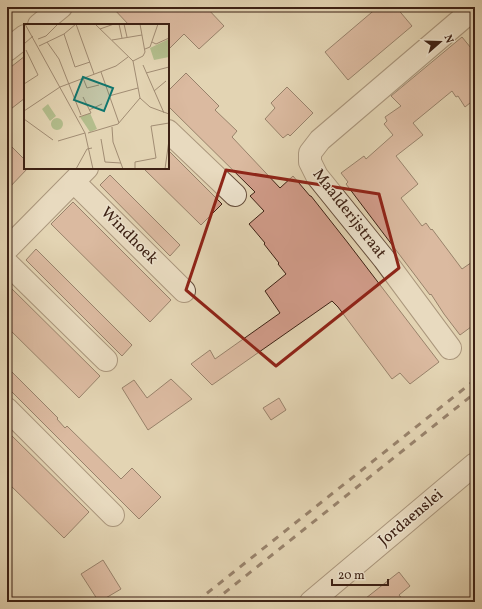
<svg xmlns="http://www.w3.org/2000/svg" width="482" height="609" viewBox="0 0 482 609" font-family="Vollkorn,serif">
	<rect width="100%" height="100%" fill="#e3d4b3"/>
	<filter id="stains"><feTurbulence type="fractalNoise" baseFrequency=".005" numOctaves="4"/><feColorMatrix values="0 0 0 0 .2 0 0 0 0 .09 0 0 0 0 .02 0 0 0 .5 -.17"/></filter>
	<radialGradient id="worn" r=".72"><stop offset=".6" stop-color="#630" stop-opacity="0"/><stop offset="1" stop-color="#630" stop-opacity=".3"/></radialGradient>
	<!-- building -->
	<g fill="#d19c8a" stroke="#3d2114">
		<polygon points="112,7 206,7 224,26 199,49 184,34 168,50 168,25 129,25"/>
		<polygon points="378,7 396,7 412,26 348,80 325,52"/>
		<polygon points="462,37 475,53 475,99 465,107 458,96 456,97 452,91 413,123 423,135 396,156 418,184 401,198 422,226 426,223 431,230 432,229 462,269 475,260 475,324 460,335 444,314 431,294 430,295 346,184 348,182 341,173 364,156 366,159 393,135 384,124 387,121 385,117 401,106 391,96"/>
		<polygon points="25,56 25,98 7,112 7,70"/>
		<polygon points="186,73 219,106 215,110 237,131 232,137 280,188 293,176 310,196 311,196 348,243 439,362 410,384 400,373 392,379 338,307 332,301 212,385 191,364 210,350 215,359 280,313 265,291 286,274 278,264 279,263 264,244 265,243 249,224 264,211 250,196 255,192 168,106 168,91"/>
		<polygon points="287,87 313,113 290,136 288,134 283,138 265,119 275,108 271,103"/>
		<polygon points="7,142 25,160 25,168 28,168 7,190"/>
		<polygon points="168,150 222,204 201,225 143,168 168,168"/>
		<polygon points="110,175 180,245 170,256 100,185"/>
		<polygon points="73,202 171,300 150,322 51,224"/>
		<polygon points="36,249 132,345 122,356 26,260"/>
		<polygon points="7,284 100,376 79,398 7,327"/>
		<polygon points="7,367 58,418 57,419 65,428 67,426 121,479 132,468 161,497 139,519 7,387"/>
		<polygon points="171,379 192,399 148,430 122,388 134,380 147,398"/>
		<polygon points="279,398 286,410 271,420 263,408"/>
		<polygon points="7,431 89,512 64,538 7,482"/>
		<polygon points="103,560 121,589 99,602 81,574"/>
		<polygon points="399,572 410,586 399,595 405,602 361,602"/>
	</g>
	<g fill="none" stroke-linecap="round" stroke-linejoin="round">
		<defs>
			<g id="street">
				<polyline points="39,25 61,7"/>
				<polyline points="7,50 25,36"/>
				<polyline points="168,131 235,195"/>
				<polyline points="74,182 184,291"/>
				<polyline points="7,249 87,168"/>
				<polyline points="7,263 106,360"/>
				<polyline points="450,348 384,259 317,176 310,162 310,153 320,140 470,12"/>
				<polyline points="7,409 113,515"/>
				<polyline points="311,602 475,464"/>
			</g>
		</defs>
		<!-- street casing -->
		<use href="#street" stroke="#664e3c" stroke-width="24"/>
		<!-- street -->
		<use href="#street" stroke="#ede3ce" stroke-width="22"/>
		<!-- rail -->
		<g stroke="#3d2114" stroke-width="3" stroke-dasharray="7 7" stroke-linecap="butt">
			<polyline points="196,602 475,380"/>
			<polyline points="213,602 475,393"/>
		</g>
	</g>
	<!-- marked area -->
	<path d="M0 0H482V609H0ZM226 170 379 194 399 268 276 366 186 290Z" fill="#e3d4b3" fill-opacity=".55" fill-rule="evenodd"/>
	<path fill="none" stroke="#8f2418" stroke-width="3" stroke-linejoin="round" d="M226 170 379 194 399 268 276 366 186 290Z"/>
	<g text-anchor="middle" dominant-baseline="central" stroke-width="3" stroke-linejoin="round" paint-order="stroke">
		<!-- street labels -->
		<g font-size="16" fill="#3d2114" stroke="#ede3ce">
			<text transform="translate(349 214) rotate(52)">Maalderijstraat</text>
			<text transform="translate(129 236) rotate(45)">Windhoek</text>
			<text transform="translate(411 518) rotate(-40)">Jordaenslei</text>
		</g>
	</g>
	<!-- overview -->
	<g transform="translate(24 24)">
		<rect width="145" height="145" fill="#e3d4b3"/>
		<path d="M66 89 73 105 66 108 56 93Z" fill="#b3bd8c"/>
		<path d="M145 15V33L130 36 126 24Z" fill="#b3bd8c"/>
		<path d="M24 80 32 92 26 97 18 85ZM27 100a6 6 0 1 1 12 0a6 6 0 1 1-12 0Z" fill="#b3bd8c"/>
		<path fill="none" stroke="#a18c73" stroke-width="1" d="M1 0 61 109 69 145M52 0 70 50M71 0 109 37 116 74M95 0 98 14M100 0 103 13M76 5 90 0M40 10 51 43 66 38M14 15 22 12 34 0M88 16 118 11M23 18 35 35 57 91M128 18 132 20 145 14M0 20 9 12M15 22 40 10 52 0M121 25 126 23 134 0M109 37 119 32 121 28 116 0M119 41 140 89M77 48 95 99M122 49 145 43M59 54 63 64 75 61M0 60 14 51 2 26M130 67 142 57M85 72 114 64M116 74 126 83 145 90M65 86 78 80M0 87 36 63 92 42 104 33M55 93 67 89 59 73M0 95 29 116M88 103 89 118 99 145M64 109 94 100 116 74M77 115 81 138 97 139M34 117 61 109M52 145 63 125 68 124M111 145V138L132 134 127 102 145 99M141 145 145 116"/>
		<path fill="#0f766e" fill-opacity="0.15" stroke="#0f766e" stroke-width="2" d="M59 53 89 64 80 87 50 76Z"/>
		<rect width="145" height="145" fill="none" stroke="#3d2114" stroke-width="2"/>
	</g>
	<!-- margin -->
	<rect width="482" height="609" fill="none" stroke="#e3d4b3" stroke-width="24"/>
	<rect x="8" y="8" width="466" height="593" fill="none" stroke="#3d2114" stroke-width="2"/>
	<rect x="12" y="12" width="458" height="585" fill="none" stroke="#3d2114"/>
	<!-- north arrow -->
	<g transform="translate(440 42) rotate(70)" stroke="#ede3ce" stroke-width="3" paint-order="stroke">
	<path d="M0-3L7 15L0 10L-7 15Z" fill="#3d2114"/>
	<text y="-6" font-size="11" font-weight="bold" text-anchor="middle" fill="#3d2114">N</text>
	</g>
	<!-- scale -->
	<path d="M332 579v6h56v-6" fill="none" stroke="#3d2114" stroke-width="2"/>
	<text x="338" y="579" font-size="12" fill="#3d2114" stroke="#ede3ce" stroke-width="3" paint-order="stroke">20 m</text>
	<rect width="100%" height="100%" filter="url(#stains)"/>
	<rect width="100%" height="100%" fill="url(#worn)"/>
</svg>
